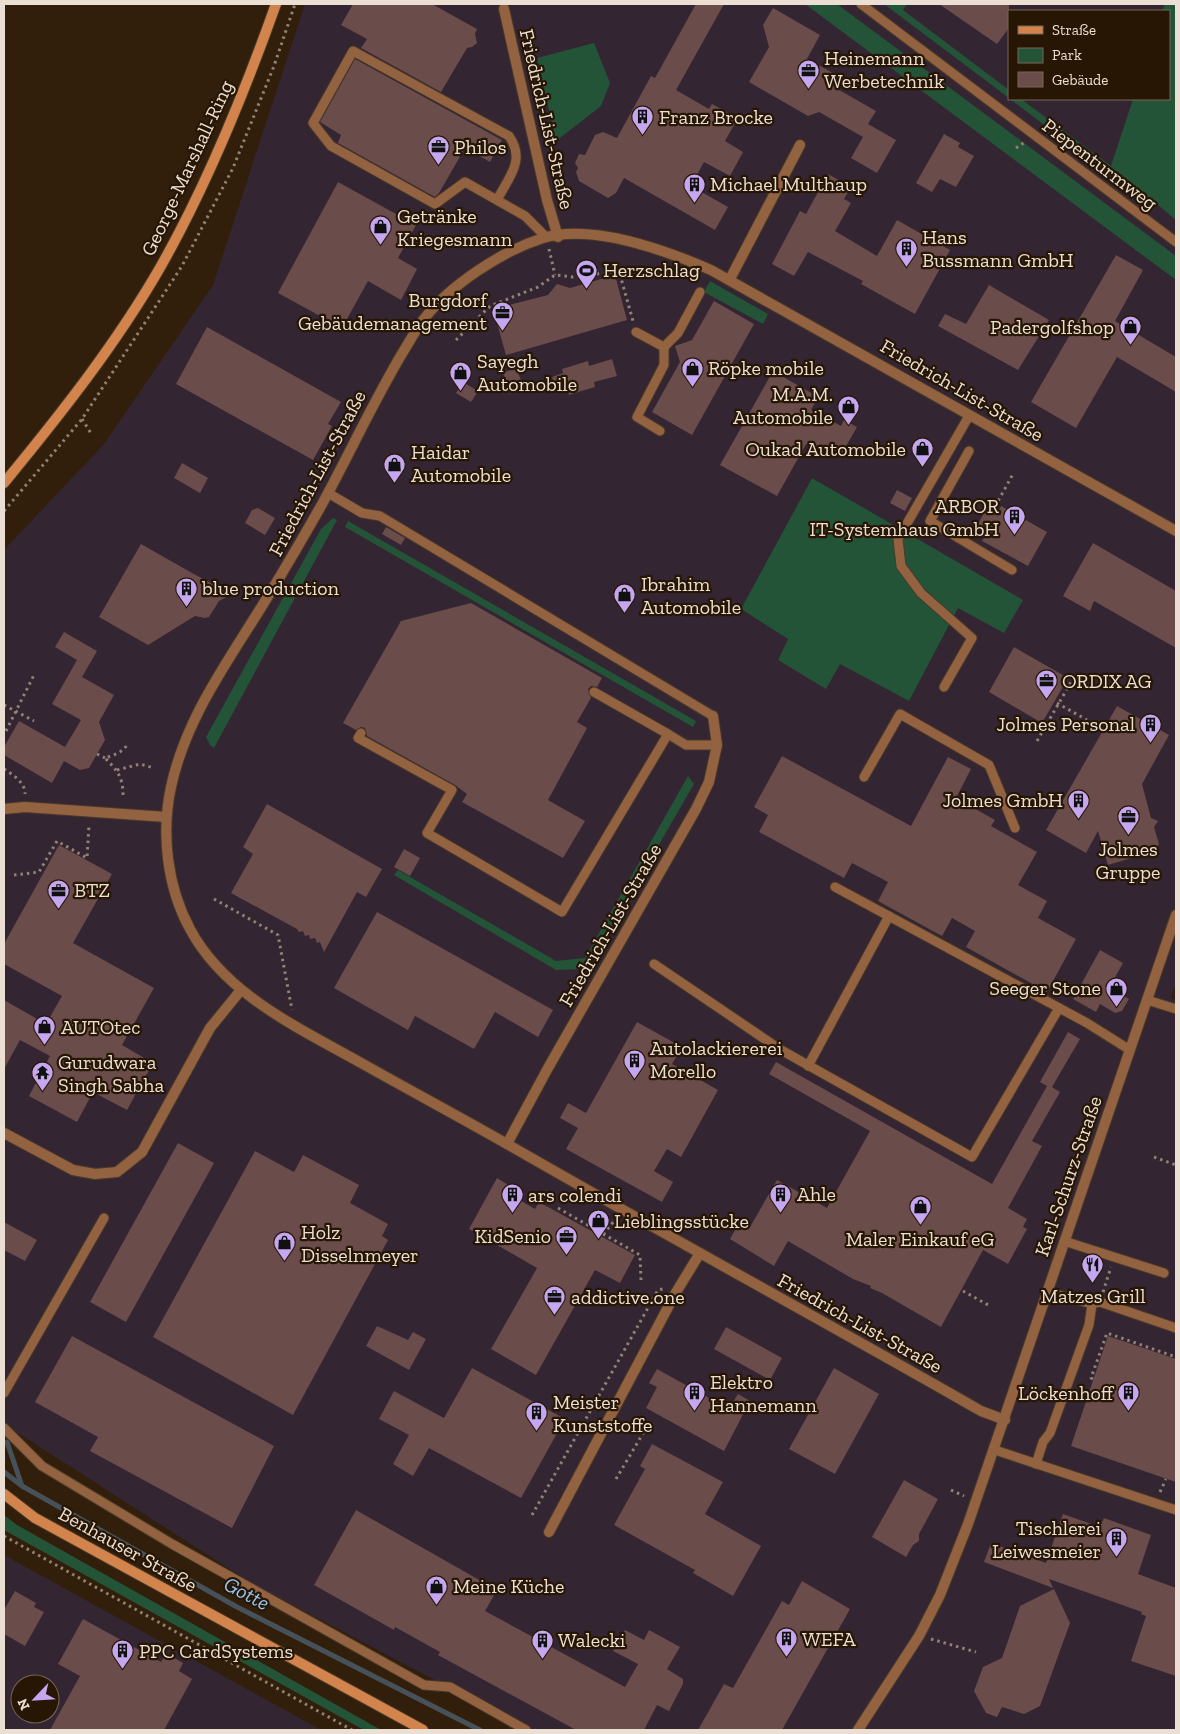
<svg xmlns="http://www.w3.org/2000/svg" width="1180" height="1734" viewBox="0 0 1180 1734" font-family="'Zilla Slab',serif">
	<rect width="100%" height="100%" fill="#311f0c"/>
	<!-- commercial -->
	<g fill="#342532" fill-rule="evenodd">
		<path d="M305 4H1176V982L1171 998 1176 1000V1730H529L253 1584 4 1424V550L104 444 213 285ZM1009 11H1169V99H1009ZM812 478 974 573 1022 600 958 607 909 701 840 663 826 688 778 660 788 639 741 609Z"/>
		<path d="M4 1555 321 1730H4ZM20 1684H50V1714H20Z"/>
	</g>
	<!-- green -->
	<g fill="#235438">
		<polygon points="805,4 837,4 1176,256 1176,280"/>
		<polygon points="884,4 907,4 903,10 1009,90 1009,98"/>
		<polygon points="1165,4 1176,4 1176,220 1117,171 1113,177 1010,99 1021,99 1111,166 1133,99 1169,99 1169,11 1162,11"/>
		<polygon points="594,43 610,83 601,106 556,141 537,58"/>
		<polygon points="710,281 768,314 763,324 704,292"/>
		<polygon points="812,478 1023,600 1004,633 958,608 909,701 840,664 826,689 778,660 788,639 741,609"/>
		<polygon points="333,518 337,520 214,748 210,745 206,737 321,529"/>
		<polygon points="348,521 696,721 693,727 345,527"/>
		<polygon points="688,776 694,784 587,969 556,970 394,875 398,870 556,961 585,958"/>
		<polygon points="4,1515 17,1525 381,1730 364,1730 4,1530"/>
	</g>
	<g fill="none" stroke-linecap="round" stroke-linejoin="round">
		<!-- stream -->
		<g stroke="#47515a" stroke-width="5">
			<polyline points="7,1442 22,1486"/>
			<polyline points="4,1472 22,1486 237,1607 480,1730"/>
		</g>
	</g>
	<!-- building -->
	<g fill="#6a4c4b">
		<polygon points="353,4 432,4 477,29 475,34 477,43 472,47 467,48 441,92 361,48 367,39 341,25"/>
		<polygon points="696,4 724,4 676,90 709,109 712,104 738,118 725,141 743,152 730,176 704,162 691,186 728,207 715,230 624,178 616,193 608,198 579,181 576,172 578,168 575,163 579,154 585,155 595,135 603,132 617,138 651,76 655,78"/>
		<polygon points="939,4 1009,4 1009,28 997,44"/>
		<polygon points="773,8 820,35 807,59 833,73 834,87 876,111 868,124 896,140 877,173 851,158 863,137 819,112 808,116 749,82 769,47 763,25"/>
		<polygon points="355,59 502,140 490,162 465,148 439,193 435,197 338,143 341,135 320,122"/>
		<polygon points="944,134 960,143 958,147 974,156 956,187 940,179 932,192 916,183"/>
		<polygon points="828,174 851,187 844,199 851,203 835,231 877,256 897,220 950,250 915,314 861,284 863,281 808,252 794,276 772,264 800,211 806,214"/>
		<polygon points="338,182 416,225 398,258 417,269 401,300 368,281 342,328 278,293"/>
		<polygon points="1116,255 1143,270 1115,321 1176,357 1176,392 1117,357 1076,428 1031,402"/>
		<polygon points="615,275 627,320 506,355 493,309 548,295 557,284 570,288"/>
		<polygon points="989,285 1049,320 1018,370 938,326 945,314 966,324"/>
		<polygon points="714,301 754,324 692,435 652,412 680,362 675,346 692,340"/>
		<polygon points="207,327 341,402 328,424 332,426 313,460 176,384"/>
		<polygon points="612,359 617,376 594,382 595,387 578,392 569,395 568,390 557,393 552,377 563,373 562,369 588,361 589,366"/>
		<polygon points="516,368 521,380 508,385 503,373"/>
		<polygon points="773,371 818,397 811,410 841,426 844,420 857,427 841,455 821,444 817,450 806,444 777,496 720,465"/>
		<polygon points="463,382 478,391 471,402 456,393"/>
		<polygon points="182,463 208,478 200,493 174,478"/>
		<polygon points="897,490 912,498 905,511 890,503"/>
		<polygon points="1001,506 1047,532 1028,566 982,541 989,530 978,524 986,509 997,514"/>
		<polygon points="258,508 275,518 265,535 245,523 252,510"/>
		<polygon points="386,527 405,538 401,545 382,534"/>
		<polygon points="1093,543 1176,591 1176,648 1094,601 1090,611 1063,596"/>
		<polygon points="141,544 192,573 232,594 219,601 209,617 205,618 195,616 148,645 99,617"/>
		<polygon points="471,603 602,678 597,687 591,686 588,689 591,698 577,722 587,728 548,800 585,821 563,858 462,802 467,794 455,785 367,736 365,728 361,727 356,730 343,723 401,621"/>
		<polygon points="64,632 97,651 82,677 114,695 99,722 105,740 89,768 80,770 64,761 52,783 4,755 4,747 19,721 65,747 81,720 52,704 77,660 55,647"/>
		<polygon points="1014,647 1068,678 1042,723 989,692"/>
		<polygon points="1117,706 1169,735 1142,784 1151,818 1158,821 1154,827 1159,844 1155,851 1108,865 1098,831 1086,853 1046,830"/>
		<polygon points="782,756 911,826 948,757 971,769 956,798 995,820 991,826 1037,852 1018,885 1047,901 1038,918 1076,939 1047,992 966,947 975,931 952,918 942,936 878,901 888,882 852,863 844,878 759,832 768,815 754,807"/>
		<polygon points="267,804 382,869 366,897 357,892 324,952 320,942 317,943 315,938 310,939 309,935 305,936 303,931 299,932 297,929 231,893 253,854 243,847"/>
		<polygon points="59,845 112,874 73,943 154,988 122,1045 153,1063 127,1110 93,1092 77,1122 29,1096 50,1056 20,1040 4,1069 4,1000 46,1024 62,996 4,964 4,944"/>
		<polygon points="404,849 420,858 410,876 394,867"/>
		<polygon points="377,912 553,1010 538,1037 495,1012 474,1049 415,1016 408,1030 334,988"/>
		<polygon points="1100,950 1123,963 1109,988 1129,999 1122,1011 1115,1013 1100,1004 1096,1012 1073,999"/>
		<polygon points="637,1022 682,1047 672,1064 718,1090 681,1157 667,1149 654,1171 673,1182 662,1202 566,1149 578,1128 560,1118 568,1103 586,1113"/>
		<polygon points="1068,1032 1080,1039 1052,1087 1060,1092 1032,1141 1042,1146 1008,1208 1027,1219 1023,1227 1027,1229 1008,1264 983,1250 941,1327 882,1293 870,1288 871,1286 853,1279 788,1241 774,1266 730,1239 740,1221 750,1227 777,1180 827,1208 870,1131 769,1074 776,1062 992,1184 1047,1086 1040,1082"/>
		<polygon points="178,1143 214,1163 126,1322 90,1302"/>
		<polygon points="255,1151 294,1172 303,1155 359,1185 350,1203 388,1224 382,1236 388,1240 293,1415 153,1337"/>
		<polygon points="497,1178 510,1186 506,1192 535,1209 539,1202 635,1255 620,1283 595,1270 536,1375 491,1349 537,1268 469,1229"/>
		<polygon points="4,1222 37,1240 25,1261 4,1250"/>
		<polygon points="377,1326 408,1340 413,1332 426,1339 409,1370 366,1346"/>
		<polygon points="726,1327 782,1358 770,1380 714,1349"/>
		<polygon points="72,1336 274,1446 232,1528 90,1451 98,1437 35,1402"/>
		<polygon points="1108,1336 1176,1359 1176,1482 1071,1446"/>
		<polygon points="472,1368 565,1419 521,1498 429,1448 413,1476 393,1464 409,1435 379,1419 394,1391 444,1418"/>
		<polygon points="834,1368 879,1394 835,1474 789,1449"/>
		<polygon points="657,1369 729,1409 738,1394 750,1401 724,1451 646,1408 657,1387 649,1383"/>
		<polygon points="652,1444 723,1482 705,1514 761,1546 733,1596 693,1573 695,1570 614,1525 645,1469 640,1466"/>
		<polygon points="904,1480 938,1499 919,1534 919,1541 913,1545 906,1557 872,1537"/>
		<polygon points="356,1510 497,1590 485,1611 625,1687 638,1664 613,1651 625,1630 644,1640 649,1630 680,1647 667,1669 683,1679 683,1684 669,1711 657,1705 644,1730 576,1730 438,1655 440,1652 395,1627 394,1630 314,1585"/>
		<polygon points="1063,1514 1100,1527 1104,1518 1151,1535 1138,1574 1176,1588 1176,1676 1131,1661 1146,1616 1141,1614 1142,1612 1049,1579 1053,1588 984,1562 991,1543 1046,1563"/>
		<polygon points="802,1581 850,1609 782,1730 698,1730 724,1684 733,1688 782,1601 789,1605"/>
		<polygon points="1054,1589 1070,1623 1040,1706 1024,1714 1002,1707 997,1717 986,1713 974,1691 983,1667 1002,1658 1020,1606"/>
		<polygon points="15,1591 36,1603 34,1607 44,1612 25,1646 4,1634 4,1610"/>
		<polygon points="83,1619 161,1662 166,1653 183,1663 179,1671 192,1679 164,1730 50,1730 80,1676 58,1664"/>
	</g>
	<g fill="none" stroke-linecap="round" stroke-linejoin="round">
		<defs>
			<g id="lane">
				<polyline points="861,4 1176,242"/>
				<path d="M497 200C509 177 526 160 509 136L353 51 313 123 331 146 435 204 465 182 525 216 546 237"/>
				<polyline points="636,332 664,347 678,333 700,292"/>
				<polyline points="660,431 637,417 664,365 664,347"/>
				<polyline points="969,451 930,521 1012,570"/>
				<polyline points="328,493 362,513 380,516 713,716"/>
				<polyline points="944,687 972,638 921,593 901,566 898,539 969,416"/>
				<polyline points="594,692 668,734"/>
				<polyline points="361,733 358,738 452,790 427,833 562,912 668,734 686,745 717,745"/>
				<polyline points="864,777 900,714 989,765 1015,828"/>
				<polyline points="835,887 1087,1023 1130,1050"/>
				<polyline points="654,964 781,1050 972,1157 1059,1008"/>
				<polyline points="1147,1000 1176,1009"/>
				<polyline points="808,1066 889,916"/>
				<polyline points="1064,1241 1164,1273"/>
				<polyline points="1048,1292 1092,1304 1100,1302 1176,1328"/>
				<polyline points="4,1393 104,1218"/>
				<polyline points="4,1428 42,1466 172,1544 424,1685 450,1687 526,1730"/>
				<polyline points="995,1450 1176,1510"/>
				<polyline points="1036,1464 1043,1442 1050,1433 1089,1325 1092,1304"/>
			</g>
			<g id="street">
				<polyline points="504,9 547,200 558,237"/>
				<polyline points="730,279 800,145"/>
				<polyline points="4,809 25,807 166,817"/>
				<polyline points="4,1133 73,1170 95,1174 117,1172 142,1152 210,1028 241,990"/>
				<polyline points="507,1144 548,1068 696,809 709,782 717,745 713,716"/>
				<path d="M1005 1420 981 1411C824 1321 665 1235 507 1144 460 1117 411 1091 363 1064 301 1029 225 995 190 929 167 887 161 833 171 787 185 722 222 670 257 614 279 579 300 543 321 506 349 455 373 402 403 352 410 341 416 329 424 319 450 285 502 251 543 238 593 223 665 250 711 270L1176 531"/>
				<polyline points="549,1532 675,1294 700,1253"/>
				<polyline points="858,1730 919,1636 940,1595 968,1524 1176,915"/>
			</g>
			<g id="secondary">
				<path d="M4 483C60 415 117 343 161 266 208 183 244 94 276 4"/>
				<polyline points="4,1494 35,1518 423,1730"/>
			</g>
		</defs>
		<!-- lane casing -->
		<use href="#lane" stroke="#4b3a28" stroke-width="11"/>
		<!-- street casing -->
		<use href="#street" stroke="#4b3a28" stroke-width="12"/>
		<!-- secondary casing -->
		<use href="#secondary" stroke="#4b3a28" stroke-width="12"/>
		<!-- path -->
		<g stroke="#918273" stroke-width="3" stroke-dasharray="2.5 4" stroke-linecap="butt">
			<polyline points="1016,148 1025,142"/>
			<polyline points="549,249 555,275"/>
			<polyline points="456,340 490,306 538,287 555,275 573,277 619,271 633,321"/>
			<polyline points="82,419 92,435"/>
			<polyline points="4,511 82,419 182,266 233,168 274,66 295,4"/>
			<polyline points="992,512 1013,474"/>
			<polyline points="1057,703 1087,720"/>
			<polyline points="4,705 34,721"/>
			<polyline points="6,731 34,675"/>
			<polyline points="1037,741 1074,677"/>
			<polyline points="97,754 105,758"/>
			<path d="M4 769C13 775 25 782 25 794"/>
			<polyline points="117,770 140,764 154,768"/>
			<path d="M123 795C123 777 117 770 105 758 114 755 124 752 128 743"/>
			<polyline points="14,875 39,872 57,841 87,858 89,825"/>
			<polyline points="214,899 278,935 292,1010"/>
			<polyline points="1154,1157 1176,1165"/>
			<polyline points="558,1208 640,1255 641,1280"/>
			<polyline points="603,1234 616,1219"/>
			<polyline points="963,1291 990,1306"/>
			<polyline points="1103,1292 1111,1267"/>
			<polyline points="1093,1379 1091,1378 1107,1333 1176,1357"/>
			<polyline points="616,1479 645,1430"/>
			<polyline points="951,1490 964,1496"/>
			<polyline points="1160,1492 1166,1479"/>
			<polyline points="532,1515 658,1290 663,1289"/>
			<polyline points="4,1536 352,1730"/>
			<polyline points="931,1639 976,1652"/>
		</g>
		<!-- lane -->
		<use href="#lane" stroke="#936240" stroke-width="9"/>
		<!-- street -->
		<use href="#street" stroke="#936240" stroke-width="10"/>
		<!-- secondary -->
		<use href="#secondary" stroke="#d2844c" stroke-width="10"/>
	</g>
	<!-- icons -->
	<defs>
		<symbol id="office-pin" viewBox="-11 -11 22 30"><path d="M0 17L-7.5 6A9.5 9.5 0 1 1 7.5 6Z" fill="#c5a6f0" stroke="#271604"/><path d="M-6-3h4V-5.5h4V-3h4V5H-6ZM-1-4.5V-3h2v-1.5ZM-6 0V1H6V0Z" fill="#111"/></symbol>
		<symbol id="building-pin" viewBox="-11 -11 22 30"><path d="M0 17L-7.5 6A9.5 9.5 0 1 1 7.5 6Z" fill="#c5a6f0" stroke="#271604"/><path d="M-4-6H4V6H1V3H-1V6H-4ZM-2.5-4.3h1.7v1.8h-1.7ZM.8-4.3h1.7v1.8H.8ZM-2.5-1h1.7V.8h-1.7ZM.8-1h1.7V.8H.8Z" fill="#111"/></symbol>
		<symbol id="shop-pin" viewBox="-11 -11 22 30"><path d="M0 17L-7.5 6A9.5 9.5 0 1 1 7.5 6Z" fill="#c5a6f0" stroke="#271604"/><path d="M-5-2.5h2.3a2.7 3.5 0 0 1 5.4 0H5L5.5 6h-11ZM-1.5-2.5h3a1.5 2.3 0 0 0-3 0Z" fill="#111"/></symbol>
		<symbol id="stadium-pin" viewBox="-11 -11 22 30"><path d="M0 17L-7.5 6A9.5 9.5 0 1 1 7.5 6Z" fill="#c5a6f0" stroke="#271604"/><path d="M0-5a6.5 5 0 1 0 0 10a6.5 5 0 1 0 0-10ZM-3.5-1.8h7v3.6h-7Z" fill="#111"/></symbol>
		<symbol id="temple-pin" viewBox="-11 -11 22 30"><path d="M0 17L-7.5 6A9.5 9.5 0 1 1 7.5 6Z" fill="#c5a6f0" stroke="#271604"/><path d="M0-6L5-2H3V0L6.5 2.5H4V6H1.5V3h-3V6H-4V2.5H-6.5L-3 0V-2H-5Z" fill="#111"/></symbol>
		<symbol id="restaurant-pin" viewBox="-11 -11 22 30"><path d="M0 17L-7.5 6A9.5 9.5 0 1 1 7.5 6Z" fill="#c5a6f0" stroke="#271604"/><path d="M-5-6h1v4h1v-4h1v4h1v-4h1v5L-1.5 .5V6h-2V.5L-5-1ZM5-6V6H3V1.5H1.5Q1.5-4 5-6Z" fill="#111"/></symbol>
	</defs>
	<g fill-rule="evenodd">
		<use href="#office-pin" x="796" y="58" width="25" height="34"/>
		<use href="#building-pin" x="630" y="104" width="25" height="34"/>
		<use href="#office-pin" x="426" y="134" width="25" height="34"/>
		<use href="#building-pin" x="682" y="172" width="25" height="34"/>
		<use href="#shop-pin" x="368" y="214" width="25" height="34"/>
		<use href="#building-pin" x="894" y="236" width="25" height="34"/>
		<use href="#stadium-pin" x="574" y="258" width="25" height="34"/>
		<use href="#office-pin" x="490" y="300" width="25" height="34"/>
		<use href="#shop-pin" x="1118" y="314" width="25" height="34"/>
		<use href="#shop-pin" x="680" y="356" width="25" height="34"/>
		<use href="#shop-pin" x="448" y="360" width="25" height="34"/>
		<use href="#shop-pin" x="836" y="394" width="25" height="34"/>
		<use href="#shop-pin" x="910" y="436" width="25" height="34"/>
		<use href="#shop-pin" x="382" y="452" width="25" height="34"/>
		<use href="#building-pin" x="1002" y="504" width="25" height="34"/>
		<use href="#building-pin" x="174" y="576" width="25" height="34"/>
		<use href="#shop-pin" x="612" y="582" width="25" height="34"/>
		<use href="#office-pin" x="1034" y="668" width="25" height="34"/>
		<use href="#building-pin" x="1138" y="712" width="25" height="34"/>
		<use href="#building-pin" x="1066" y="788" width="25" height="34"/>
		<use href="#office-pin" x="1116" y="804" width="25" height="34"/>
		<use href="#office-pin" x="46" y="878" width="25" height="34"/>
		<use href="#shop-pin" x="1104" y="976" width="25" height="34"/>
		<use href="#shop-pin" x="32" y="1014" width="25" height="34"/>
		<use href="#building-pin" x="622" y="1048" width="25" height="34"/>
		<use href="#temple-pin" x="30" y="1060" width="25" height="34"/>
		<use href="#building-pin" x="768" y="1182" width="25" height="34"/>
		<use href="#building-pin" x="500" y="1182" width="25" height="34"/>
		<use href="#shop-pin" x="908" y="1194" width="25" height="34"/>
		<use href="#shop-pin" x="586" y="1208" width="25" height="34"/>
		<use href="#office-pin" x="554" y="1224" width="25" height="34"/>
		<use href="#shop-pin" x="272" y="1230" width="25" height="34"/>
		<use href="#restaurant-pin" x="1080" y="1252" width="25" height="34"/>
		<use href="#office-pin" x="542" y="1284" width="25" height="34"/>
		<use href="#building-pin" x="682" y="1380" width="25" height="34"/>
		<use href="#building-pin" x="1116" y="1380" width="25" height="34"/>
		<use href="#building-pin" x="524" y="1400" width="25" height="34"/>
		<use href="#building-pin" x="1104" y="1526" width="25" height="34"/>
		<use href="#shop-pin" x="424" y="1574" width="25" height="34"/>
		<use href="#building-pin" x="774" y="1626" width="25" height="34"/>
		<use href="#building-pin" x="530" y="1628" width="25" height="34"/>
		<use href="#building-pin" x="110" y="1638" width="25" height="34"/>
	</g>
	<g text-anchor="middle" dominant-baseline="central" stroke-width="4.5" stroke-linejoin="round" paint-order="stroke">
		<!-- poi labels -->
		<g font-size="20" fill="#ebdfd3" stroke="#271604" text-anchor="start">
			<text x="824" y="58">Heinemann<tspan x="824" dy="23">Werbetechnik</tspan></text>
			<text x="659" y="117">Franz Brocke</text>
			<text x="454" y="147">Philos</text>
			<text x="710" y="184">Michael Multhaup</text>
			<text x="397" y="216">Getränke<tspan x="397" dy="23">Kriegesmann</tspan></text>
			<text x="922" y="237">Hans<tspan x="922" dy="23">Bussmann GmbH</tspan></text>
			<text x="603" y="270">Herzschlag</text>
			<text x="487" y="300" text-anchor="end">Burgdorf<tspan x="487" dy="23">Gebäudemanagement</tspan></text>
			<text x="1114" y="327" text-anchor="end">Padergolfshop</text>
			<text x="477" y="361">Sayegh<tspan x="477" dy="23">Automobile</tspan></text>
			<text x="708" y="368">Röpke mobile</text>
			<text x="833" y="394" text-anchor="end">M.A.M.<tspan x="833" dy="23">Automobile</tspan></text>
			<text x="906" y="449" text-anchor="end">Oukad Automobile</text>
			<text x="411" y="452">Haidar<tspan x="411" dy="23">Automobile</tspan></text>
			<text x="999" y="506" text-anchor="end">ARBOR<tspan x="999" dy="23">IT-Systemhaus GmbH</tspan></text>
			<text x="641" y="584">Ibrahim<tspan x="641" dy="23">Automobile</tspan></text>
			<text x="202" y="588">blue production</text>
			<text x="1062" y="681">ORDIX AG</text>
			<text x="1135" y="724" text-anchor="end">Jolmes Personal</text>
			<text x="1063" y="800" text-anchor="end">Jolmes GmbH</text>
			<text x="1128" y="849" text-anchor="middle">Jolmes<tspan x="1128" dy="23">Gruppe</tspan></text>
			<text x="74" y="890">BTZ</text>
			<text x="1101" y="988" text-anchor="end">Seeger Stone</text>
			<text x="61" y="1027">AUTOtec</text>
			<text x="650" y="1048">Autolackiererei<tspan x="650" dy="23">Morello</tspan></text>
			<text x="58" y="1062">Gurudwara<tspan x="58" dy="23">Singh Sabha</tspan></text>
			<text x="797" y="1194">Ahle</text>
			<text x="528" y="1195">ars colendi</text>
			<text x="614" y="1221">Lieblingsstücke</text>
			<text x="301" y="1232">Holz<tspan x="301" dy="23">Disselnmeyer</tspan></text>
			<text x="551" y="1236" text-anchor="end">KidSenio</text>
			<text x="920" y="1239" text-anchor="middle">Maler Einkauf eG</text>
			<text x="1093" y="1296" text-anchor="middle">Matzes Grill</text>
			<text x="571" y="1297">addictive.one</text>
			<text x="710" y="1382">Elektro<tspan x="710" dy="23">Hannemann</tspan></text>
			<text x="1113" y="1393" text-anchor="end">Löckenhoff</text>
			<text x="553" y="1402">Meister<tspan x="553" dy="23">Kunststoffe</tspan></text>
			<text x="1101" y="1528" text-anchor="end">Tischlerei<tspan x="1101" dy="23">Leiwesmeier</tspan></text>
			<text x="453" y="1586">Meine Küche</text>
			<text x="802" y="1639">WEFA</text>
			<text x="558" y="1640">Walecki</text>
			<text x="139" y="1651">PPC CardSystems</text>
		</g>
		<!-- street labels -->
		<g font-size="20" fill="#ebdfd3" stroke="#271604">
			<text transform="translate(547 119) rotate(77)">Friedrich-List-Straße</text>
			<text transform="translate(1100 164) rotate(37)">Piepenturmweg</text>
			<text transform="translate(187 168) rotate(-65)">George-Marshall-Ring</text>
			<text transform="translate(962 390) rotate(30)">Friedrich-List-Straße</text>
			<text transform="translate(317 473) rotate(-62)">Friedrich-List-Straße</text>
			<text transform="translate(610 925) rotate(-60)">Friedrich-List-Straße</text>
			<text transform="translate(1068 1176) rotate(-71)">Karl-Schurz-Straße</text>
			<text transform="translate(860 1323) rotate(29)">Friedrich-List-Straße</text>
			<text transform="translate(128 1549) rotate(29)">Benhauser Straße</text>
		</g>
		<!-- water labels -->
		<g font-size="21" font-style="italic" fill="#93c7f7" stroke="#271604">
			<text transform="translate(247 1593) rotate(28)">Gotte</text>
		</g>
	</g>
	<!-- border -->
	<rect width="1180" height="1734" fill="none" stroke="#ebdfd3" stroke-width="10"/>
	<!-- legend -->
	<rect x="1008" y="10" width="162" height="90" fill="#271604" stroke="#756657"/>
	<rect x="1018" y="26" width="25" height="8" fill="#d2844c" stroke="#756657"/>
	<text x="1052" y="35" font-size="15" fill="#ebdfd3">Straße</text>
	<rect x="1018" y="48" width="25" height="15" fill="#235438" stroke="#756657"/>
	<text x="1052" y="60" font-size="15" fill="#ebdfd3">Park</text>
	<rect x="1018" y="72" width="25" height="15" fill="#6a4c4b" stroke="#756657"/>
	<text x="1052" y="85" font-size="15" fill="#ebdfd3">Gebäude</text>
	<!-- north arrow -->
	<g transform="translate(35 1699) rotate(245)"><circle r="24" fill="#271604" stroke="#756657"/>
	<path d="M0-4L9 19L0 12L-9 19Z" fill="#c5a6f0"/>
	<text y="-8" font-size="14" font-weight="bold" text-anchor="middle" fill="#ebdfd3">N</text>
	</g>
</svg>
